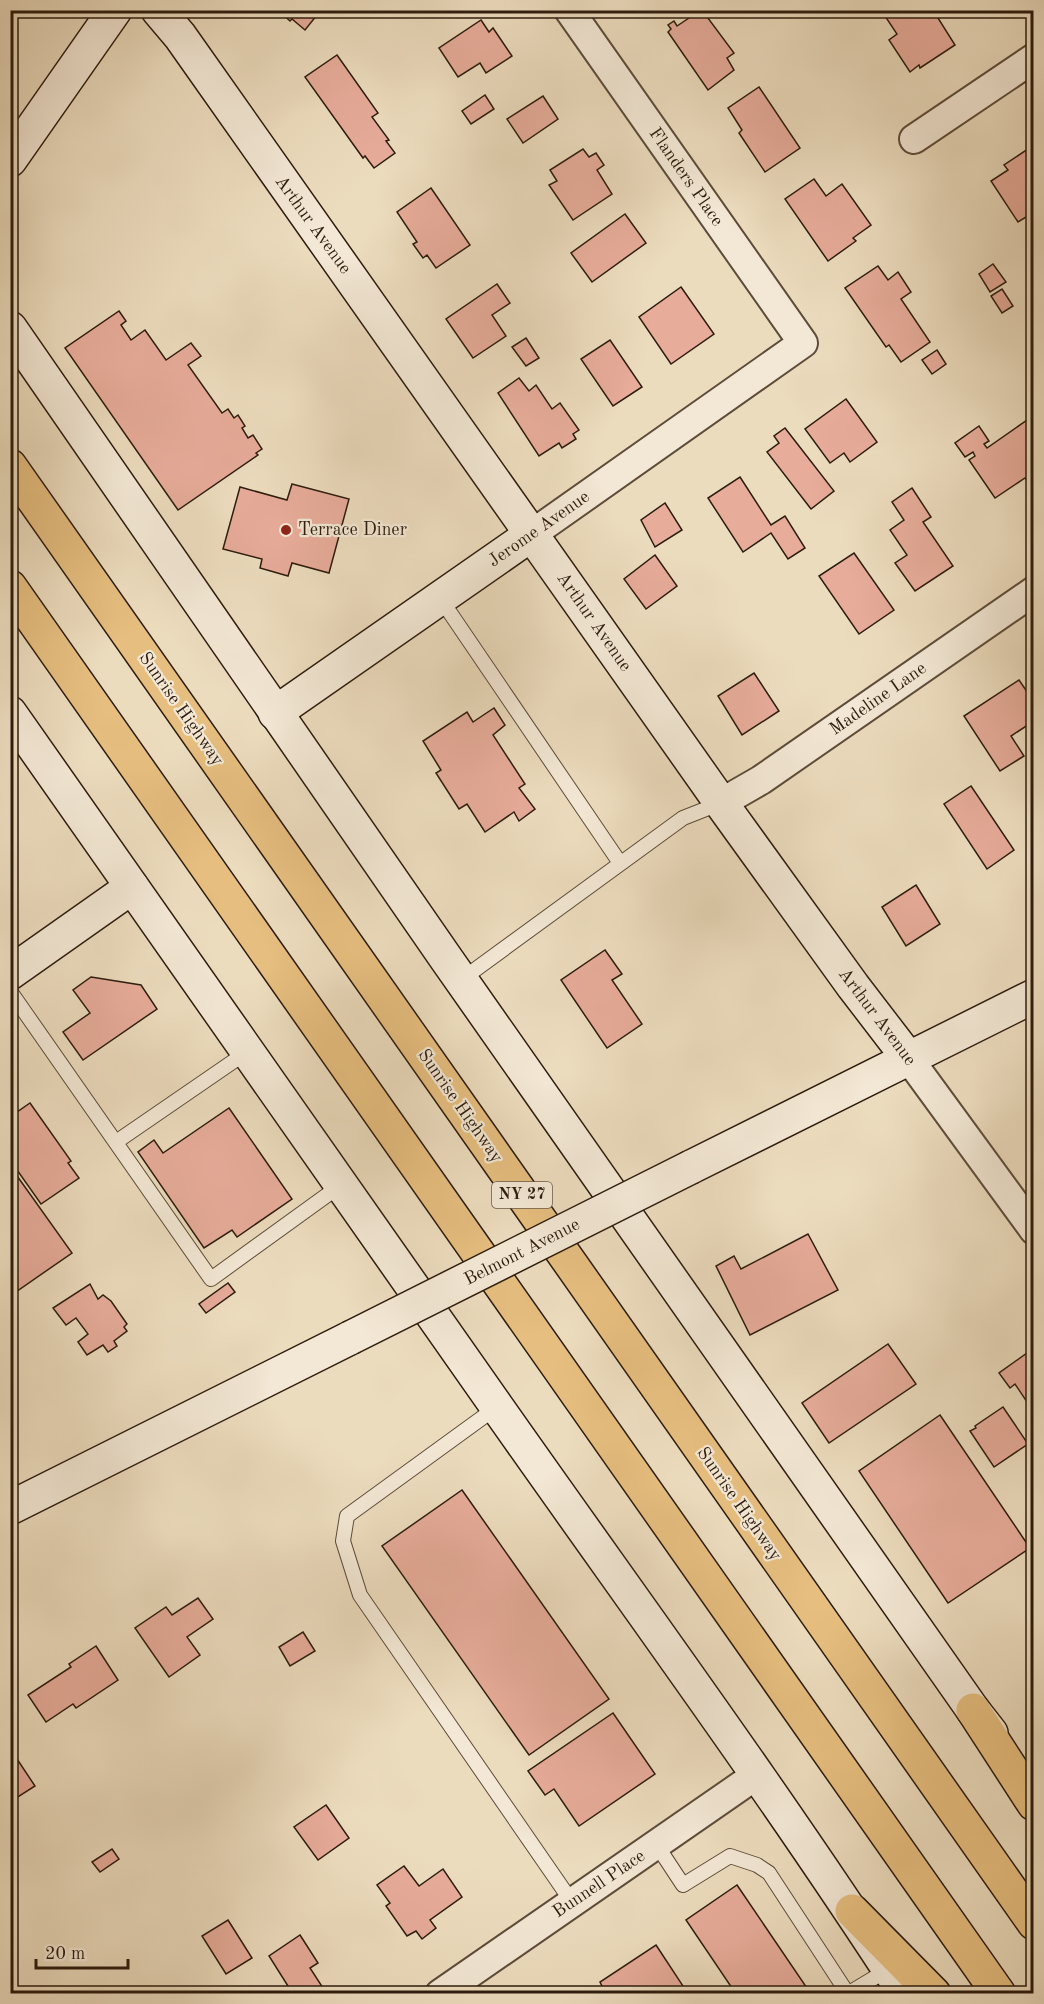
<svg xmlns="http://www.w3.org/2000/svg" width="1044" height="2004" viewBox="0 0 1044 2004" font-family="'Old Standard TT',serif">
	<rect width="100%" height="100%" fill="#ecdcbe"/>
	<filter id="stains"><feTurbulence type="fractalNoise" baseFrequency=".00333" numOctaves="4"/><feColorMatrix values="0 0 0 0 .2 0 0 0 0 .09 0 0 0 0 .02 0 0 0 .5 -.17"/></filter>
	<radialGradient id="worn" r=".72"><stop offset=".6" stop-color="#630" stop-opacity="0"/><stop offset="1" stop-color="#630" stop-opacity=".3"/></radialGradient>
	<!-- building -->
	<g fill="#e7ac9a" stroke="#2d1c0e" stroke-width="1.5">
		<polygon points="278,10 321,10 305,30 292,19 290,21"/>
		<polygon points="701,10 702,10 734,53 727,58 734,70 708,90 668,32 671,29 668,25 674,21 677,26"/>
		<polygon points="881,10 933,10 955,45 920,68 919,65 910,72 889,40 897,34"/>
		<polygon points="481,20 489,32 493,28 512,56 486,73 480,63 458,77 439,48"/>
		<polygon points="337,55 378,113 372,117 389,140 386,141 395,153 374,168 365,156 363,158 305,77"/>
		<polygon points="759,87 800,148 765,172 739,133 742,130 728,108"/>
		<polygon points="485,95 494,109 471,124 462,111"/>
		<polygon points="543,96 558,119 523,143 507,119"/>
		<polygon points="1034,145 1034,217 1031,214 1018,222 991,181 1008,170 1004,165"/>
		<polygon points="583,149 589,157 596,153 604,165 597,170 612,194 573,220 549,185 557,181 550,170"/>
		<polygon points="814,179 826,196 842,184 871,225 853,238 856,241 828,261 785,199"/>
		<polygon points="431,188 470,245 436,268 427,255 423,258 413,244 417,242 397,212"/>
		<polygon points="625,214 646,243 592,282 571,253"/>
		<polygon points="993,264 1006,282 990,292 979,274"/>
		<polygon points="878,266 888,280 898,272 911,292 901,299 930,342 901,362 889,345 886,347 845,288"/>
		<polygon points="497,284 510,303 492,315 506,336 473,358 446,319"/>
		<polygon points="681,287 714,334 671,364 639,317"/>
		<polygon points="1002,289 1013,306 1002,313 991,296"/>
		<polygon points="119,311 126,321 121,325 131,340 145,330 166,360 191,343 201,356 188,365 222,413 228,409 234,418 238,415 245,426 242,428 248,438 253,435 262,449 256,453 258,455 178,510 65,348"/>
		<polygon points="526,338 539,358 526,366 512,347"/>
		<polygon points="610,340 642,387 613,406 581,359"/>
		<polygon points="937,350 946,364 932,374 922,360"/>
		<polygon points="519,378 529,391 536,385 552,409 560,403 579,430 573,434 576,439 562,448 559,443 539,456 498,393"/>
		<polygon points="846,399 877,442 850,462 844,453 830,463 805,429"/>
		<polygon points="1030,418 1034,423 1034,478 1028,482 1025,478 995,498 969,460 975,456 973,452 965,457 955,443 979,426 989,441 984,444 987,448"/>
		<polygon points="785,428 834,491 811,509 767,452 779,443 774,436"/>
		<polygon points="740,477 771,525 785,516 805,548 788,559 771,533 743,552 708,498"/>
		<polygon points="292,484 349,499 329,573 292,563 288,576 260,568 262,559 223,549 240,487 287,500"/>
		<polygon points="912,488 931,517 923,522 953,566 915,591 895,563 907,555 890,530 904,520 892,502"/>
		<polygon points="665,503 682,530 655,547 641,520"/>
		<polygon points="854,553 894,610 859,634 819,576"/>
		<polygon points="655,555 677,586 646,609 624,579"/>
		<polygon points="754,673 779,711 742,735 718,696"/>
		<polygon points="1019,680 1034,702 1034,721 1011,736 1024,756 1000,771 964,716"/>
		<polygon points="494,708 505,725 493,735 525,784 519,788 535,809 519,821 514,812 485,832 467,804 459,809 436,773 441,770 423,741 467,712 473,722"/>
		<polygon points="971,786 1014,850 987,869 944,804"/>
		<polygon points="916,885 940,924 906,946 882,907"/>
		<polygon points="605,950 622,974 612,980 642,1024 607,1048 561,980"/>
		<polygon points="91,977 141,985 157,1009 83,1060 63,1032 90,1013 73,990"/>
		<polygon points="30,1103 71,1161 68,1163 79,1178 41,1204 10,1160 10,1117"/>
		<polygon points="229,1108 292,1199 237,1237 232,1230 204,1248 138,1152 154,1140 163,1153"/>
		<polygon points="10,1166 72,1253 10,1296"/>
		<polygon points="808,1234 838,1290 750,1335 716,1266 734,1256 741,1269"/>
		<polygon points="228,1283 235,1292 206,1313 199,1304"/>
		<polygon points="90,1284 98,1299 103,1295 111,1301 127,1324 124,1327 127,1331 114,1341 117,1346 108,1352 103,1345 87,1355 78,1342 88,1334 76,1318 66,1325 53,1308"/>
		<polygon points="888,1344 916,1384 829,1443 802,1403"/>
		<polygon points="1034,1348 1034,1397 1027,1402 1015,1384 1010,1388 999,1373"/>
		<polygon points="1003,1407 1028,1444 994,1467 970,1431 976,1428 975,1426"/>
		<polygon points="940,1415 1030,1548 948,1603 859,1471"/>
		<polygon points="462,1490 609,1699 529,1755 382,1546"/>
		<polygon points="198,1598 213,1619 187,1637 200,1655 169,1677 135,1628 166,1607 172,1615"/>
		<polygon points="303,1632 315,1651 290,1666 279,1647"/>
		<polygon points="96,1646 118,1680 76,1708 73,1704 46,1722 28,1695 71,1667 69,1664"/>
		<polygon points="613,1713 655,1774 579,1826 554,1789 545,1795 528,1771"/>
		<polygon points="17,1759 35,1786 10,1802 10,1763"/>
		<polygon points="326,1805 349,1838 318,1860 294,1827"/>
		<polygon points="112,1849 119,1859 100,1872 92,1862"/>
		<polygon points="404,1866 419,1886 443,1869 462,1897 430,1920 436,1928 422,1939 416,1931 407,1936 386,1906 390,1903 377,1885"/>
		<polygon points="737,1885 811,1994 736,1994 686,1920"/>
		<polygon points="228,1920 252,1958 226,1974 202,1936"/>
		<polygon points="300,1935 318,1963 310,1968 325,1991 321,1994 293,1994 269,1956"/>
		<polygon points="656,1945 685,1989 679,1994 651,1994 649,1990 644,1994 606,1994 600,1982"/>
	</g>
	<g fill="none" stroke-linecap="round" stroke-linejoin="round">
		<defs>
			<g id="lane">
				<polyline points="440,598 620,863"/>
				<polyline points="461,980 683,818 721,803"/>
				<polyline points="10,991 211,1279 341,1185"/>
				<polyline points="116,1142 247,1052"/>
				<polyline points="497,1407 347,1516 343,1541 360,1595 572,1902"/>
				<polyline points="656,1844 683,1885 730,1856 757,1865 769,1873 848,1994"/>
				<polyline points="849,1993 889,1969"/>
			</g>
			<g id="street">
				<polyline points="914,139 1034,58"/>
				<polyline points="532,534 803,343 569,10"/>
				<polyline points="721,803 761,780 1034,591"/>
				<polyline points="909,1059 1034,1230"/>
				<polyline points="440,1994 758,1774"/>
			</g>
			<g id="secondary">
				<polyline points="158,10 180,36 721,803 853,986 909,1059"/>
				<polyline points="10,160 115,10"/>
				<path d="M10 328C328 791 649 1251 973 1710L991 1733"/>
				<path d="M10 713C172 944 335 1176 497 1407 634 1602 775 1793 905 1994"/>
				<polyline points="275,713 532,534"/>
				<polyline points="10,973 132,887"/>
				<polyline points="691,1167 1034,996"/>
				<polyline points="10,1508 350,1338"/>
			</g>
			<g id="highway">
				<polyline points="10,466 1034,1923"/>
				<polyline points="10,587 999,1994"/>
				<polyline points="973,1710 1034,1804"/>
				<polyline points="852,1911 934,1994"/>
			</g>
		</defs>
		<!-- lane casing -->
		<use href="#lane" stroke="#5d4c3a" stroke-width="16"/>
		<!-- street casing -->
		<use href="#street" stroke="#5d4c3a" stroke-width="32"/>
		<!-- secondary casing -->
		<use href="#secondary" stroke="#2d1c0e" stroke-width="36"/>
		<!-- highway casing -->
		<use href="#highway" stroke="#2d1c0e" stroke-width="36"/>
		<!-- lane -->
		<use href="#lane" stroke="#f3e8d5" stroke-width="14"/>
		<!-- street -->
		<use href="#street" stroke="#f3e8d5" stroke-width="28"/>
		<!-- secondary -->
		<use href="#secondary" stroke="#f3e8d5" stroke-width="33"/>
		<!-- highway -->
		<use href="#highway" stroke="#e6be7f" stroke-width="33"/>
		<defs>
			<polyline id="secondary-bridge" points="350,1338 691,1167"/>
		</defs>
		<!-- secondary-bridge casing -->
		<use href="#secondary-bridge" stroke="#2d1c0e" stroke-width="36" stroke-linecap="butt"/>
		<!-- secondary-bridge -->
		<use href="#secondary-bridge" stroke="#f3e8d5" stroke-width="33"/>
	</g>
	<!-- markers -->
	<circle fill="#8f2418" stroke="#f3e8d5" stroke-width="2" cx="286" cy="530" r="6"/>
	<g text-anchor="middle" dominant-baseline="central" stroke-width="4.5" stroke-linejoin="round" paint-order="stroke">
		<!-- shield labels -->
		<rect fill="#f3e8d5" stroke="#68594a" stroke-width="1.5" x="492" y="1182" width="60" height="26" rx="4.5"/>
		<g font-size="16" font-weight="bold" fill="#2d1c0e">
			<text x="522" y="1195">NY 27</text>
		</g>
		<!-- street labels -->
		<g font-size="18" fill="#2d1c0e" stroke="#f3e8d5">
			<text transform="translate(686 177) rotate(55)">Flanders Place</text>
			<text transform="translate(313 225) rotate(54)">Arthur Avenue</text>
			<text transform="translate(539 529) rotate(-35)">Jerome Avenue</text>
			<text transform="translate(594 622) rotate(55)">Arthur Avenue</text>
			<text transform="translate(878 699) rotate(-35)">Madeline Lane</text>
			<text transform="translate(181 709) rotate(55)">Sunrise Highway</text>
			<text transform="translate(877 1017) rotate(53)">Arthur Avenue</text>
			<text transform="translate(460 1106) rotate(55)">Sunrise Highway</text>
			<text transform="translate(522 1252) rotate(-27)">Belmont Avenue</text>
			<text transform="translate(739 1504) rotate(55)">Sunrise Highway</text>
			<text transform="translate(599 1884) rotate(-34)">Bunnell Place</text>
		</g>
		<!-- poi labels -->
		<g font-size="18" fill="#2d1c0e" stroke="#f3e8d5" text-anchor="start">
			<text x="298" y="530">Terrace Diner</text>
		</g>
	</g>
	<!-- margin -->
	<rect width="1044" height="2004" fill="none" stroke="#ecdcbe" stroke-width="36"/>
	<rect x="12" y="12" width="1020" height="1980" fill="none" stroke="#2d1c0e" stroke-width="3"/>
	<rect x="18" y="18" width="1008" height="1968" fill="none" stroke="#2d1c0e" stroke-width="1.5"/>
	<!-- scale -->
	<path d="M36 1959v9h92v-9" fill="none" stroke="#2d1c0e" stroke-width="3"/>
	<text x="45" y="1959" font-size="18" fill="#2d1c0e" stroke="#f3e8d5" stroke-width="4.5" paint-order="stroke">20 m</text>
	<rect width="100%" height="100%" filter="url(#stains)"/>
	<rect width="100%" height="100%" fill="url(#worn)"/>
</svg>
